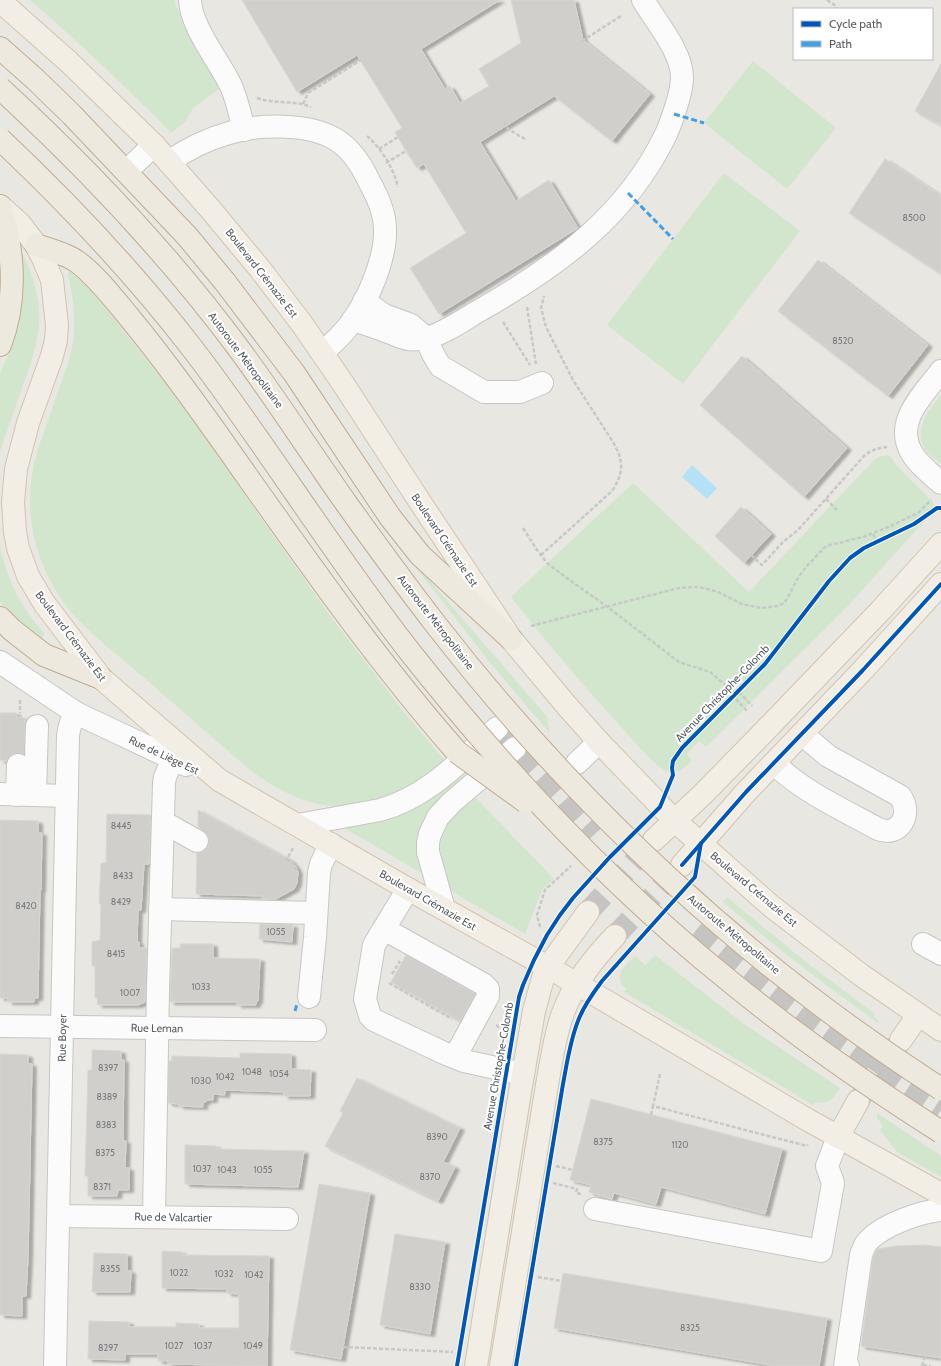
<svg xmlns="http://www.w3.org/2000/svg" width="941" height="1366" viewBox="0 0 941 1366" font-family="Cabin,sans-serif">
	<defs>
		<filter id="shadow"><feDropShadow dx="4.5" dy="2.5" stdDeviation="1" flood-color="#0004"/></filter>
	</defs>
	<rect width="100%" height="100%" fill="#e9e7e2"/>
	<!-- green -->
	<g fill="#d2e6cd">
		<path d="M30 0H174L185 27 219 89 193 108 185 122 171 133C126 87 79 42 30 0Z"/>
		<polygon points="753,61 836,128 787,189 704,123"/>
		<polygon points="724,173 800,231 683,384 607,325"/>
		<path d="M21 250C30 269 38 289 39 311 41 339 30 365 21 391 14 411 7 431 0 451V373C11 351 19 327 22 302 24 285 22 267 21 250Z"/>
		<path d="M70 271 92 291 165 383 218 453 254 508 334 621 403 711 445 761C431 774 417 784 400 793 395 796 388 797 382 798 362 804 340 809 319 804 290 798 266 783 244 765 210 735 175 705 141 675 119 656 91 635 72 613 32 565 19 502 40 443 47 424 53 405 60 386 65 372 71 357 73 342 76 319 73 296 68 274Z"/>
		<path d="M941 395V464C936 460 929 455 925 449 913 428 929 411 941 395Z"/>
		<path d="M889 455 898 467 933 502 934 506 933 511 848 606 706 747 699 741 687 754 692 761C685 767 677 776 666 771 654 766 633 740 623 729 584 686 547 643 511 597L633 483 749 592 873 461 878 457Z"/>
		<polygon points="397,543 543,712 547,717 550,733 491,664"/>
		<path d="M0 547C7 579 23 611 45 634L41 638 24 626 8 612 0 602Z"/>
		<path d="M457 776 461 780C427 808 409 827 423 874L346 829V825Z"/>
		<polygon points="474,796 554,879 542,890 525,934 451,891 443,871 439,859 439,839 451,815"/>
		<path d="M727 897 811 966 875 1014 874 1016 881 1025C826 986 774 946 723 902Z"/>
		<path d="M655 955 744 1024 840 1088C833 1099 829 1105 816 1102L813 1105 624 992 626 989C612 976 625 966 635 956L645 965Z"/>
		<polygon points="877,1113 941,1156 941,1177 897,1152 880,1130 883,1126 877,1118"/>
	</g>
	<!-- water -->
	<polygon fill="#b4e1f6" points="692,465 717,488 707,499 682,477"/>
	<!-- building -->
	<g fill="#d1cfcc" stroke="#d8d6d2" filter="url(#shadow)">
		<polygon points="242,0 500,0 421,49 445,89 450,86 460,103 489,86 479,69 521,43 511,0 574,0 583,40 650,94 612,141 554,96 480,142 516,201 549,180 578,228 439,314 410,268 466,233 424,164 417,168 406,151 395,132 402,128 357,55 297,92"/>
		<polygon points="941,64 941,125 915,111"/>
		<polygon points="885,159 941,196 941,274 849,213"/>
		<polygon points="818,260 928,345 888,396 778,311"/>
		<polygon points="742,356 847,448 804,497 700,405"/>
		<polygon points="741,507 771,534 744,563 715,536"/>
		<polygon points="0,713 16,713 16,717 25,718 24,754 18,753 12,754 7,761 0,760"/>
		<polygon points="198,810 290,860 296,867 298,872 297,883 294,889 276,899 262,899 263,896 196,894 197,853 204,851 208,847 209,841 207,834 198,827"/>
		<polygon points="107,814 151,815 149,864 144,864 141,910 138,910 137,942 139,942 139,948 147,948 145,1002 138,1005 98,1005 97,998 95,998 95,966 92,966 92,942 100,940 101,904 99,904 101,863 106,863"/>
		<polygon points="0,820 38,821 38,833 42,833 41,890 40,890 38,998 34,998 34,1002 8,1002 8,998 0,998"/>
		<polygon points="260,924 293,925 292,942 259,939"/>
		<polygon points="180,944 213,944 213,958 260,959 258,1001 256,1002 256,1005 237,1005 237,1002 170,1002 172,948 181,948"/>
		<polygon points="406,955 475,994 460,1021 391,982"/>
		<polygon points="92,1050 121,1051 121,1060 124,1060 123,1141 126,1141 125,1168 129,1168 129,1190 118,1190 117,1196 88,1196 88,1176 85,1176 87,1107 88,1070 92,1070"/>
		<polygon points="240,1053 291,1054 291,1069 311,1070 310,1096 284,1096 284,1092 225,1090 225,1095 213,1094 213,1100 206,1100 206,1102 203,1102 203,1107 179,1106 179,1104 168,1103 169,1061 172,1061 172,1056 240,1058"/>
		<polygon points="0,1054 28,1055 28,1064 32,1064 28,1258 26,1296 22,1296 22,1316 0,1315"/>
		<polygon points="357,1078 460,1128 443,1162 455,1167 438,1201 325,1146 343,1113 340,1111"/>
		<polygon points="591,1099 782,1149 765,1214 661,1187 656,1204 614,1193 612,1199 589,1192 591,1185 570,1180"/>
		<polygon points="185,1145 216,1146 216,1149 304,1151 298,1187 185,1184"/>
		<polygon points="319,1184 370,1193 341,1359 290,1350"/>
		<polygon points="395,1234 445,1242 430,1334 380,1325"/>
		<polygon points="925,1245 941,1247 941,1358 861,1346 873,1258 876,1251 878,1249 895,1246"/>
		<polygon points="162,1251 182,1252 182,1255 269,1256 267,1366 168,1364 168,1361 158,1361 158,1354 125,1354 125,1360 88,1359 89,1321 129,1322 129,1327 176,1327 176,1323 199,1324 199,1328 239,1328 239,1294 227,1293 227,1289 162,1288"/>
		<polygon points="94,1253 127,1254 127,1271 131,1271 130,1292 92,1292"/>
		<polygon points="563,1273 827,1318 819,1366 776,1366 554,1328"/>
	</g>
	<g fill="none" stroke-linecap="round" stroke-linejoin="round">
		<!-- minor-tunnel -->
		<g stroke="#c5c4c2" stroke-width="22" stroke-dasharray="22 11" stroke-linecap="butt">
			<polyline points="497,728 595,834"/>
			<path d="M698 928C776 993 857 1054 941 1110"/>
		</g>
		<!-- major-tunnel -->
		<g stroke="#c5c4c2" stroke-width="22" stroke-dasharray="22 11" stroke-linecap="butt">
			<polyline points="588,912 654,840"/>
			<polyline points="615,936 682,865"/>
			<polyline points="858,1101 901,1040"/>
		</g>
		<defs>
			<g id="minor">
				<path d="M190 0C191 27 219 61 231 86 237 99 240 115 244 130"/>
				<path d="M169 162C187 149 208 139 229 133 258 124 308 123 335 139 350 148 362 166 369 181 377 196 385 212 385 230 386 256 369 299 353 320 345 333 333 343 322 353"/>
				<polyline points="135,163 154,145"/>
				<polyline points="364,301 384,315 411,325 426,338 433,354 440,366 484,392 520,392 542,383"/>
				<path d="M353 320C366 324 378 328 391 333 396 335 402 338 408 339 413 340 421 339 426 338 444 334 466 318 482 309 559 265 628 215 667 132 673 117 682 94 682 77 682 52 656 22 643 0"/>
				<path d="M941 371C923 395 892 423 913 455 920 466 931 474 941 483"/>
				<polyline points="0,662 76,713 186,765"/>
				<polyline points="577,763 599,742"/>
				<path d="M774 763C801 791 844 810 878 829 900 838 913 813 900 796L828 756 802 734"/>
				<polyline points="0,794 67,796"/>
				<polyline points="17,795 18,765"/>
				<polyline points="35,795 37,726"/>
				<polyline points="163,822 197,841"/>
				<path d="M298 825 380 810C428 797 461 760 497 728"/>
				<polyline points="408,889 374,945 365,999 370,1016 374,1020 444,1053 464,1061 523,1074"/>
				<polyline points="160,909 316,913"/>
				<polyline points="444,909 428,852 428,843 430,834 438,817 451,803 515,748"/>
				<polyline points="384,929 483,984 488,989 488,996 455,1057"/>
				<polyline points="923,944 941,954"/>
				<polyline points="309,997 315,937 319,873 321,864 331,844"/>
				<polyline points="0,1026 315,1030"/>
				<polyline points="595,1209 821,1251 833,1183 827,1166 838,1137"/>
				<polyline points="59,1216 287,1219"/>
				<polyline points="154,1217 158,989 164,783 165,777 173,759"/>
				<path d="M55 1366 68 736C69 727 71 720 76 713"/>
				<path d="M848 1366H845L861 1255C863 1250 864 1245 868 1241 883 1225 919 1212 941 1210"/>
			</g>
			<g id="major">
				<polyline points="0,1 70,63 154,145 211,210 260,269 302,324 342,382 420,502 511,639 567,706 599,742 674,820 771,906 861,975 941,1030"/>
				<polyline points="0,206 21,225 36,245 43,258 52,280 57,325 56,340 52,356 28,423 16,469 13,502 15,532 18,548 28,576 44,603 101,678 219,780 408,889 548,967 808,1120 941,1194"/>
				<polyline points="654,840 702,795 756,740 881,610 941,544"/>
				<polyline points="682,865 746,792 863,670 941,584"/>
				<polyline points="901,1040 918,1015"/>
				<polyline points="838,1137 858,1101"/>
				<polyline points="476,1366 519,1098 534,1011 543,978 548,967 588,912"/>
				<path d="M501 1366 548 1079C552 1058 555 1034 563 1013 574 983 593 959 615 936"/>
			</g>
			<g id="highway">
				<polyline points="0,48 35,79 72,115 187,236 225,282 294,373 390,517 420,555 511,639"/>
				<path d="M0 206C14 251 17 300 0 345"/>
				<path d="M36 245C47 249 67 254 76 261 93 272 115 300 129 317 167 363 202 412 237 462 307 561 377 661 457 752"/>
				<polyline points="0,618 12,630 44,655 101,678"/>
			</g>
		</defs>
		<!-- minor casing -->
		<use href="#minor" stroke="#c6c6c5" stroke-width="24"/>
		<!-- major casing -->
		<use href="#major" stroke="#d2c4af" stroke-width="24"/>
		<!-- highway casing -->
		<use href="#highway" stroke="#c0ac90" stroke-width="24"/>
		<!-- path -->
		<g stroke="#c5cac7" stroke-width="2.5" stroke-dasharray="4 2" stroke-linecap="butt">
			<polyline points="827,0 836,6 836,9"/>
			<polyline points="582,41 621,16"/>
			<path d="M257 98C274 104 294 100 311 107"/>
			<polyline points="303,104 308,93 361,60"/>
			<polyline points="504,122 508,129 525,139"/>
			<path d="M367 136C381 148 394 169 398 187"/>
			<polyline points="379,149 398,137"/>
			<polyline points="386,163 406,151"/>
			<polyline points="527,307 536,364"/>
			<polyline points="503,322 530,365"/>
			<polyline points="826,499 837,510"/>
			<polyline points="523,528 537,550 547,563 568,579 605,605 679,662 710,672 735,693 741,694 752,706"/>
			<polyline points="873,534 877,542"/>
			<path d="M541 555 612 491C624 473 624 461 613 442L573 380 546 327 541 308 544 296"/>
			<path d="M751 555 762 565 783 542 798 530 864 456C871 450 878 448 887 447"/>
			<polyline points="531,626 679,588 698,587 708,589 718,592 742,604 761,608 779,606 784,603 787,599 798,578 806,567 826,546 863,537 886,528 918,513 931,500"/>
			<polyline points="735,693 736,699 747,711"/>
			<polyline points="20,700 20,713"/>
			<polyline points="293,848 287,859 293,863 297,872"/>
			<polyline points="540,927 537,915 545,890 571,866"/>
			<polyline points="392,974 400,961"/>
			<polyline points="389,983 452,1019"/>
			<polyline points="496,1025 506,1031"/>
			<polyline points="660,1074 653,1106 807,1146 808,1145"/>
			<polyline points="651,1115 653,1106"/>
			<polyline points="556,1166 573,1170"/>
			<polyline points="553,1183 577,1189 576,1193 581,1194"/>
			<polyline points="538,1277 562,1281"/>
			<polyline points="343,1347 453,1352"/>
			<polyline points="923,1365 931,1366"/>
			<polyline points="922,1366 925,1356"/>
		</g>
		<!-- minor -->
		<use href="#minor" stroke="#fcfbfb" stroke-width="22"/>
		<!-- major -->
		<use href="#major" stroke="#f2eee5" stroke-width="22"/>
		<!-- highway -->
		<use href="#highway" stroke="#eee9df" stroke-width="22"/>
		<defs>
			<g id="highway-bridge">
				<path d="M0 88C86 167 170 256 239 349 276 399 310 452 346 503 376 545 406 586 437 626 577 806 749 966 941 1089"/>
				<path d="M0 139C69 204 134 273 192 348 268 447 333 554 410 652 504 771 609 884 727 979 795 1035 867 1085 941 1132"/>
				<polyline points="457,752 526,802"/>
			</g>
		</defs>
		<!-- highway-bridge casing -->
		<use href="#highway-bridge" stroke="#c0ac90" stroke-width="24" stroke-linecap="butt"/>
		<!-- highway-bridge -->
		<use href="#highway-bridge" stroke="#eee9df" stroke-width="22"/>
		<!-- quiet -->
		<g stroke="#42a1e6" stroke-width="3" stroke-dasharray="6 3" stroke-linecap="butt">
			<polyline points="674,114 704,123"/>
			<polyline points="628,193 673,239"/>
			<polyline points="295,1011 297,1004"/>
		</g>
		<defs>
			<g id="cycleway">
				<polyline points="682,865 746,792 863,670 941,584"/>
				<polyline points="457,1366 519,997 523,985 534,960 547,935 560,915 573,898 609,858 660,807 673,775 672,768 673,761 682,748 765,664 829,581 850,558 864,548 914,524 937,508 941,508"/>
				<path d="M516 1366 563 1084C567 1063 570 1041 578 1021 583 1007 593 993 602 981L695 877 701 843"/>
			</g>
		</defs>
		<!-- cycleway casing -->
		<use href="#cycleway" stroke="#fff" stroke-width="6"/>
		<!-- cycleway -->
		<use href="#cycleway" stroke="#0057b8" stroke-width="4"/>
	</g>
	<g text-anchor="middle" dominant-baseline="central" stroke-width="4" stroke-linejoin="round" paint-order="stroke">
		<!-- number labels -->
		<g font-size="9" fill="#787b7d">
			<text x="914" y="217">8500</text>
			<text x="843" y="340">8520</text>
			<text x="121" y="825">8445</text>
			<text x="123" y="875">8433</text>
			<text x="121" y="901">8429</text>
			<text x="26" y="905">8420</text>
			<text x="276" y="931">1055</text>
			<text x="116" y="953">8415</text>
			<text x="201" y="986">1033</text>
			<text x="130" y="992">1007</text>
			<text x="108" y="1067">8397</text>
			<text x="252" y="1071">1048</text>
			<text x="279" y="1073">1054</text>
			<text x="225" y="1076">1042</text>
			<text x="201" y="1080">1030</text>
			<text x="107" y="1096">8389</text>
			<text x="106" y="1124">8383</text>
			<text x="437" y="1136">8390</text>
			<text x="603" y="1141">8375</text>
			<text x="680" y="1144">1120</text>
			<text x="105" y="1152">8375</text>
			<text x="202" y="1168">1037</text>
			<text x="227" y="1169">1043</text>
			<text x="263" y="1169">1055</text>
			<text x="430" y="1176">8370</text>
			<text x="102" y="1186">8371</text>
			<text x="110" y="1268">8355</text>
			<text x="179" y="1272">1022</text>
			<text x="224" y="1273">1032</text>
			<text x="254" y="1274">1042</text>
			<text x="420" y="1286">8330</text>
			<text x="690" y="1327">8325</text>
			<text x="174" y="1345">1027</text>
			<text x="203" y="1345">1037</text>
			<text x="253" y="1345">1049</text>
			<text x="108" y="1347">8297</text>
		</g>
		<!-- street labels -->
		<g font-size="11" fill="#585d61" stroke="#fff">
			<text transform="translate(262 273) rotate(52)">Boulevard Crémazie Est</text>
			<text transform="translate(246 360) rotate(53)">Autoroute Métropolitaine</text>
			<text transform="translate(445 540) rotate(56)">Boulevard Crémazie Est</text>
			<text transform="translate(436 622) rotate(52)">Autoroute Métropolitaine</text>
			<text transform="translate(71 636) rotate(53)">Boulevard Crémazie Est</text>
			<text transform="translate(722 693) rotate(-46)">Avenue Christophe-Colomb</text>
			<text transform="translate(164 755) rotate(25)">Rue de Liège Est</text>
			<text transform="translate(754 889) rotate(40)">Boulevard Crémazie Est</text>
			<text transform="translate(428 900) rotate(30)">Boulevard Crémazie Est</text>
			<text transform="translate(734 934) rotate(40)">Autoroute Métropolitaine</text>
			<text transform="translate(157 1028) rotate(1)">Rue Leman</text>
			<text transform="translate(62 1038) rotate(-89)">Rue Boyer</text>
			<text transform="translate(498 1066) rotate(-80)">Avenue Christophe-Colomb</text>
			<text transform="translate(173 1217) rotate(1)">Rue de Valcartier</text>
		</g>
	</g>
	<!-- legend -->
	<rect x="793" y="8" width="140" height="52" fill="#ffffff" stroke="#bcbec0"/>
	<rect x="801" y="21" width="20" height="6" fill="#0057b8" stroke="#bcbec0"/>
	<text x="829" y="28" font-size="12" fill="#585d61">Cycle path</text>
	<rect x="801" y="41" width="20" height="6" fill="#42a1e6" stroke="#bcbec0"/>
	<text x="829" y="48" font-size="12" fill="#585d61">Path</text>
</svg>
